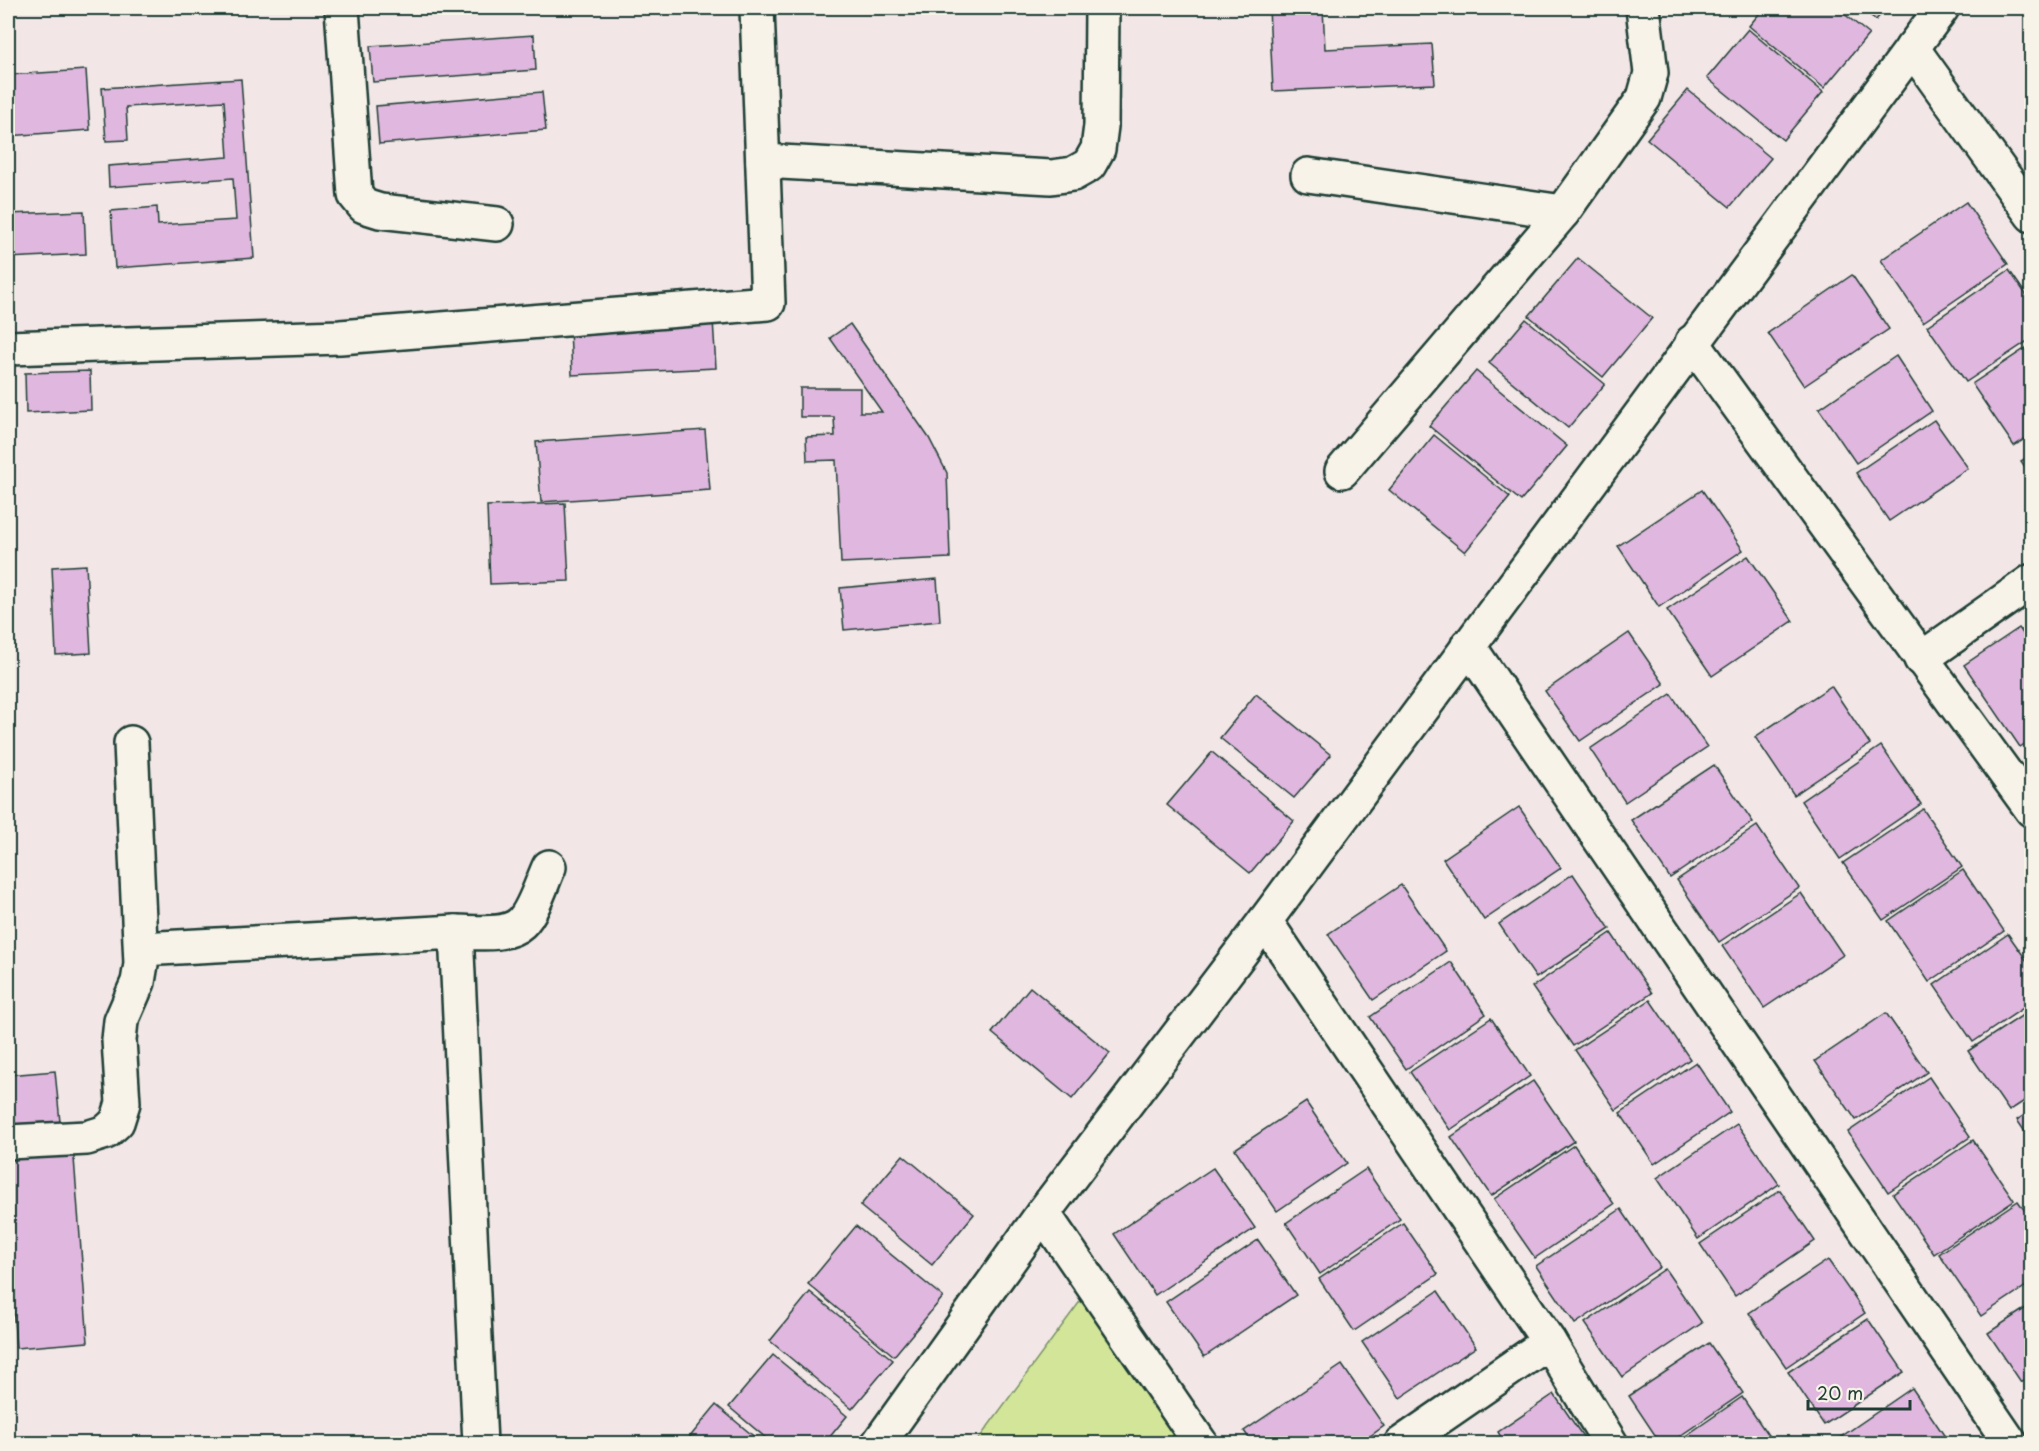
<svg xmlns="http://www.w3.org/2000/svg" width="2039" height="1451" viewBox="0 0 2039 1451" font-family="'Playpen Sans',sans-serif">
	<rect width="100%" height="100%" fill="#f2e7e6"/>
	<filter id="ink" filterUnits="userSpaceOnUse"><feTurbulence type="fractalNoise" baseFrequency=".0167" numOctaves="2"/><feDisplacementMap in="SourceGraphic" scale="12" xChannelSelector="R" yChannelSelector="G"/><feConvolveMatrix kernelMatrix="1 2 1 2 8 2 1 2 1" color-interpolation-filters="sRGB"/></filter>
	<g filter="url(#ink)">
		<!-- green -->
		<polygon fill="#d2e599" stroke="#789166" stroke-width="1.5" points="1084,1296 1179,1443 975,1444"/>
		<!-- building -->
		<g fill="#e0b7de" stroke="#1f3d34" stroke-width="1.5">
			<polygon points="1269,8 1323,8 1325,49 1432,44 1435,84 1273,91"/>
			<polygon points="1764,8 1837,8 1869,34 1824,88 1749,26"/>
			<polygon points="1861,8 1886,8 1876,20"/>
			<polygon points="1748,29 1823,92 1783,140 1707,78"/>
			<polygon points="534,35 536,70 373,82 370,46"/>
			<polygon points="86,70 90,130 8,136 8,75"/>
			<polygon points="241,79 254,258 115,268 111,211 157,207 158,225 236,220 233,178 109,187 108,166 228,157 224,101 126,107 128,140 106,141 102,88"/>
			<polygon points="1688,90 1771,158 1730,207 1647,139"/>
			<polygon points="542,92 546,130 379,144 376,106"/>
			<polygon points="1966,202 2008,264 1923,322 1881,260"/>
			<polygon points="84,211 86,254 8,258 8,214"/>
			<polygon points="1578,258 1652,318 1603,377 1529,316"/>
			<polygon points="2009,270 2032,303 2032,338 1966,382 1927,326"/>
			<polygon points="1852,275 1889,329 1804,386 1768,333"/>
			<polygon points="1526,319 1605,384 1568,428 1489,363"/>
			<polygon points="713,320 716,368 572,375 570,328"/>
			<polygon points="850,324 929,438 947,473 950,558 841,563 836,460 807,461 806,437 835,436 834,417 800,417 800,388 860,388 860,412 882,412 830,338"/>
			<polygon points="2032,344 2032,434 2014,446 1972,384"/>
			<polygon points="1896,356 1932,411 1856,463 1819,409"/>
			<polygon points="90,371 91,410 26,413 25,373"/>
			<polygon points="1476,371 1567,446 1521,501 1429,426"/>
			<polygon points="1934,420 1968,468 1889,521 1856,473"/>
			<polygon points="705,430 710,490 541,502 536,442"/>
			<polygon points="1434,435 1510,497 1465,552 1389,490"/>
			<polygon points="2032,454 2032,477 2021,461"/>
			<polygon points="1702,490 1743,550 1659,607 1618,546"/>
			<polygon points="565,503 569,581 490,584 487,506"/>
			<polygon points="1748,556 1793,621 1712,676 1667,610"/>
			<polygon points="86,565 91,653 56,655 52,567"/>
			<polygon points="937,579 940,621 844,630 840,588"/>
			<polygon points="2019,628 2032,646 2032,739 2020,747 1964,665"/>
			<polygon points="1629,633 1664,684 1580,741 1545,691"/>
			<polygon points="1831,686 1870,744 1794,795 1755,737"/>
			<polygon points="1256,694 1331,755 1294,798 1220,738"/>
			<polygon points="1671,694 1707,747 1625,802 1590,749"/>
			<polygon points="1881,746 1921,804 1840,859 1801,801"/>
			<polygon points="1212,752 1294,821 1250,873 1167,805"/>
			<polygon points="1714,765 1753,822 1670,878 1631,820"/>
			<polygon points="1519,807 1561,868 1484,920 1443,859"/>
			<polygon points="1923,809 1962,867 1883,920 1843,863"/>
			<polygon points="1757,826 1799,888 1719,942 1677,880"/>
			<polygon points="1963,870 2004,931 1929,982 1888,921"/>
			<polygon points="1573,874 1610,929 1536,978 1499,924"/>
			<polygon points="1401,885 1446,951 1373,1000 1328,934"/>
			<polygon points="1801,893 1843,955 1764,1008 1722,946"/>
			<polygon points="1611,933 1652,993 1573,1046 1532,987"/>
			<polygon points="2008,934 2032,968 2032,1002 1973,1042 1934,985"/>
			<polygon points="1451,962 1486,1014 1406,1069 1370,1017"/>
			<polygon points="1030,987 1110,1053 1072,1099 992,1033"/>
			<polygon points="1650,1000 1690,1059 1616,1110 1575,1050"/>
			<polygon points="2032,1009 2032,1096 2009,1111 1968,1051"/>
			<polygon points="1886,1013 1927,1072 1856,1120 1815,1061"/>
			<polygon points="1491,1018 1530,1076 1450,1130 1410,1072"/>
			<polygon points="1696,1062 1730,1112 1654,1164 1620,1113"/>
			<polygon points="55,1071 60,1122 8,1126 8,1075"/>
			<polygon points="1929,1077 1970,1137 1888,1192 1848,1132"/>
			<polygon points="1533,1081 1574,1141 1491,1196 1451,1137"/>
			<polygon points="1306,1102 1347,1163 1277,1211 1235,1149"/>
			<polygon points="2032,1110 2032,1142 2017,1120"/>
			<polygon points="1737,1124 1779,1184 1698,1239 1657,1178"/>
			<polygon points="1973,1140 2014,1200 1934,1254 1893,1194"/>
			<polygon points="73,1145 88,1342 16,1348 8,1236 8,1150"/>
			<polygon points="1574,1145 1614,1204 1535,1258 1494,1199"/>
			<polygon points="903,1155 974,1214 932,1265 860,1206"/>
			<polygon points="1213,1168 1255,1228 1155,1295 1114,1234"/>
			<polygon points="1366,1169 1400,1219 1320,1274 1286,1223"/>
			<polygon points="1780,1190 1815,1241 1735,1296 1700,1244"/>
			<polygon points="2018,1201 2032,1221 2032,1282 1981,1316 1939,1254"/>
			<polygon points="1621,1209 1660,1267 1575,1324 1536,1266"/>
			<polygon points="1403,1223 1438,1274 1354,1331 1319,1279"/>
			<polygon points="856,1226 943,1297 894,1356 808,1284"/>
			<polygon points="1258,1240 1296,1295 1204,1357 1166,1302"/>
			<polygon points="1828,1260 1865,1313 1786,1367 1749,1313"/>
			<polygon points="1665,1269 1702,1323 1622,1377 1585,1323"/>
			<polygon points="1438,1291 1476,1347 1400,1398 1362,1342"/>
			<polygon points="810,1292 893,1360 852,1409 770,1341"/>
			<polygon points="2032,1304 2032,1375 2021,1382 1988,1333"/>
			<polygon points="1868,1319 1904,1372 1824,1425 1788,1372"/>
			<polygon points="1709,1343 1743,1393 1668,1444 1661,1444 1629,1396"/>
			<polygon points="773,1355 847,1416 824,1444 773,1444 729,1407"/>
			<polygon points="1342,1365 1384,1426 1359,1444 1253,1444 1244,1431"/>
			<polygon points="1912,1388 1950,1444 1837,1444 1835,1441"/>
			<polygon points="1554,1394 1588,1444 1505,1444 1498,1432"/>
			<polygon points="1742,1397 1774,1444 1674,1444"/>
			<polygon points="716,1405 763,1444 684,1444"/>
		</g>
		<g fill="none" stroke-linecap="round" stroke-linejoin="round">
			<defs>
				<g id="minor">
					<polyline points="342,8 355,195 364,206 380,211 497,224"/>
					<polyline points="1912,48 2032,215"/>
					<polyline points="763,161 1051,177 1073,174 1089,165 1098,149 1101,126 1102,8"/>
					<polyline points="1308,175 1563,212"/>
					<polyline points="1692,342 2032,810"/>
					<polyline points="8,348 340,337 768,303 757,8"/>
					<polyline points="1342,471 1563,212 1644,98 1651,73 1643,8"/>
					<polyline points="1468,645 2011,1444"/>
					<polyline points="1921,659 2032,581"/>
					<polyline points="1265,921 1549,1342 1611,1444"/>
					<polyline points="456,932 480,1444"/>
					<path d="M141 949 456 932C475 932 506 937 521 923 533 912 542 882 549 867"/>
					<polyline points="8,1142 87,1138 106,1132 117,1122 123,1103 119,1040 121,1021 138,982 141,964 131,743"/>
					<polyline points="1043,1213 1201,1444"/>
					<polyline points="878,1444 1043,1213 1265,921 1942,8"/>
					<polyline points="1401,1444 1549,1342"/>
				</g>
			</defs>
			<!-- minor casing -->
			<use href="#minor" stroke="#1f3d34" stroke-width="38"/>
			<!-- minor -->
			<use href="#minor" stroke="#f7f3e8" stroke-width="33"/>
		</g>
	</g>
	<!-- margin -->
	<rect width="2039" height="1451" fill="none" stroke="#f7f3e8" stroke-width="30"/>
	<rect x="15" y="15" width="2009" height="1421" fill="none" stroke="#1f3d34" stroke-width="2" filter="url(#ink)"/>
	<!-- scale -->
	<path d="M1808 1400v9h102v-9" fill="none" stroke="#1f3d34" stroke-width="3"/>
	<text x="1817" y="1400" font-size="18" fill="#1f3d34" stroke="#f7f3e8" stroke-width="4.5" paint-order="stroke">20 m</text>
</svg>
